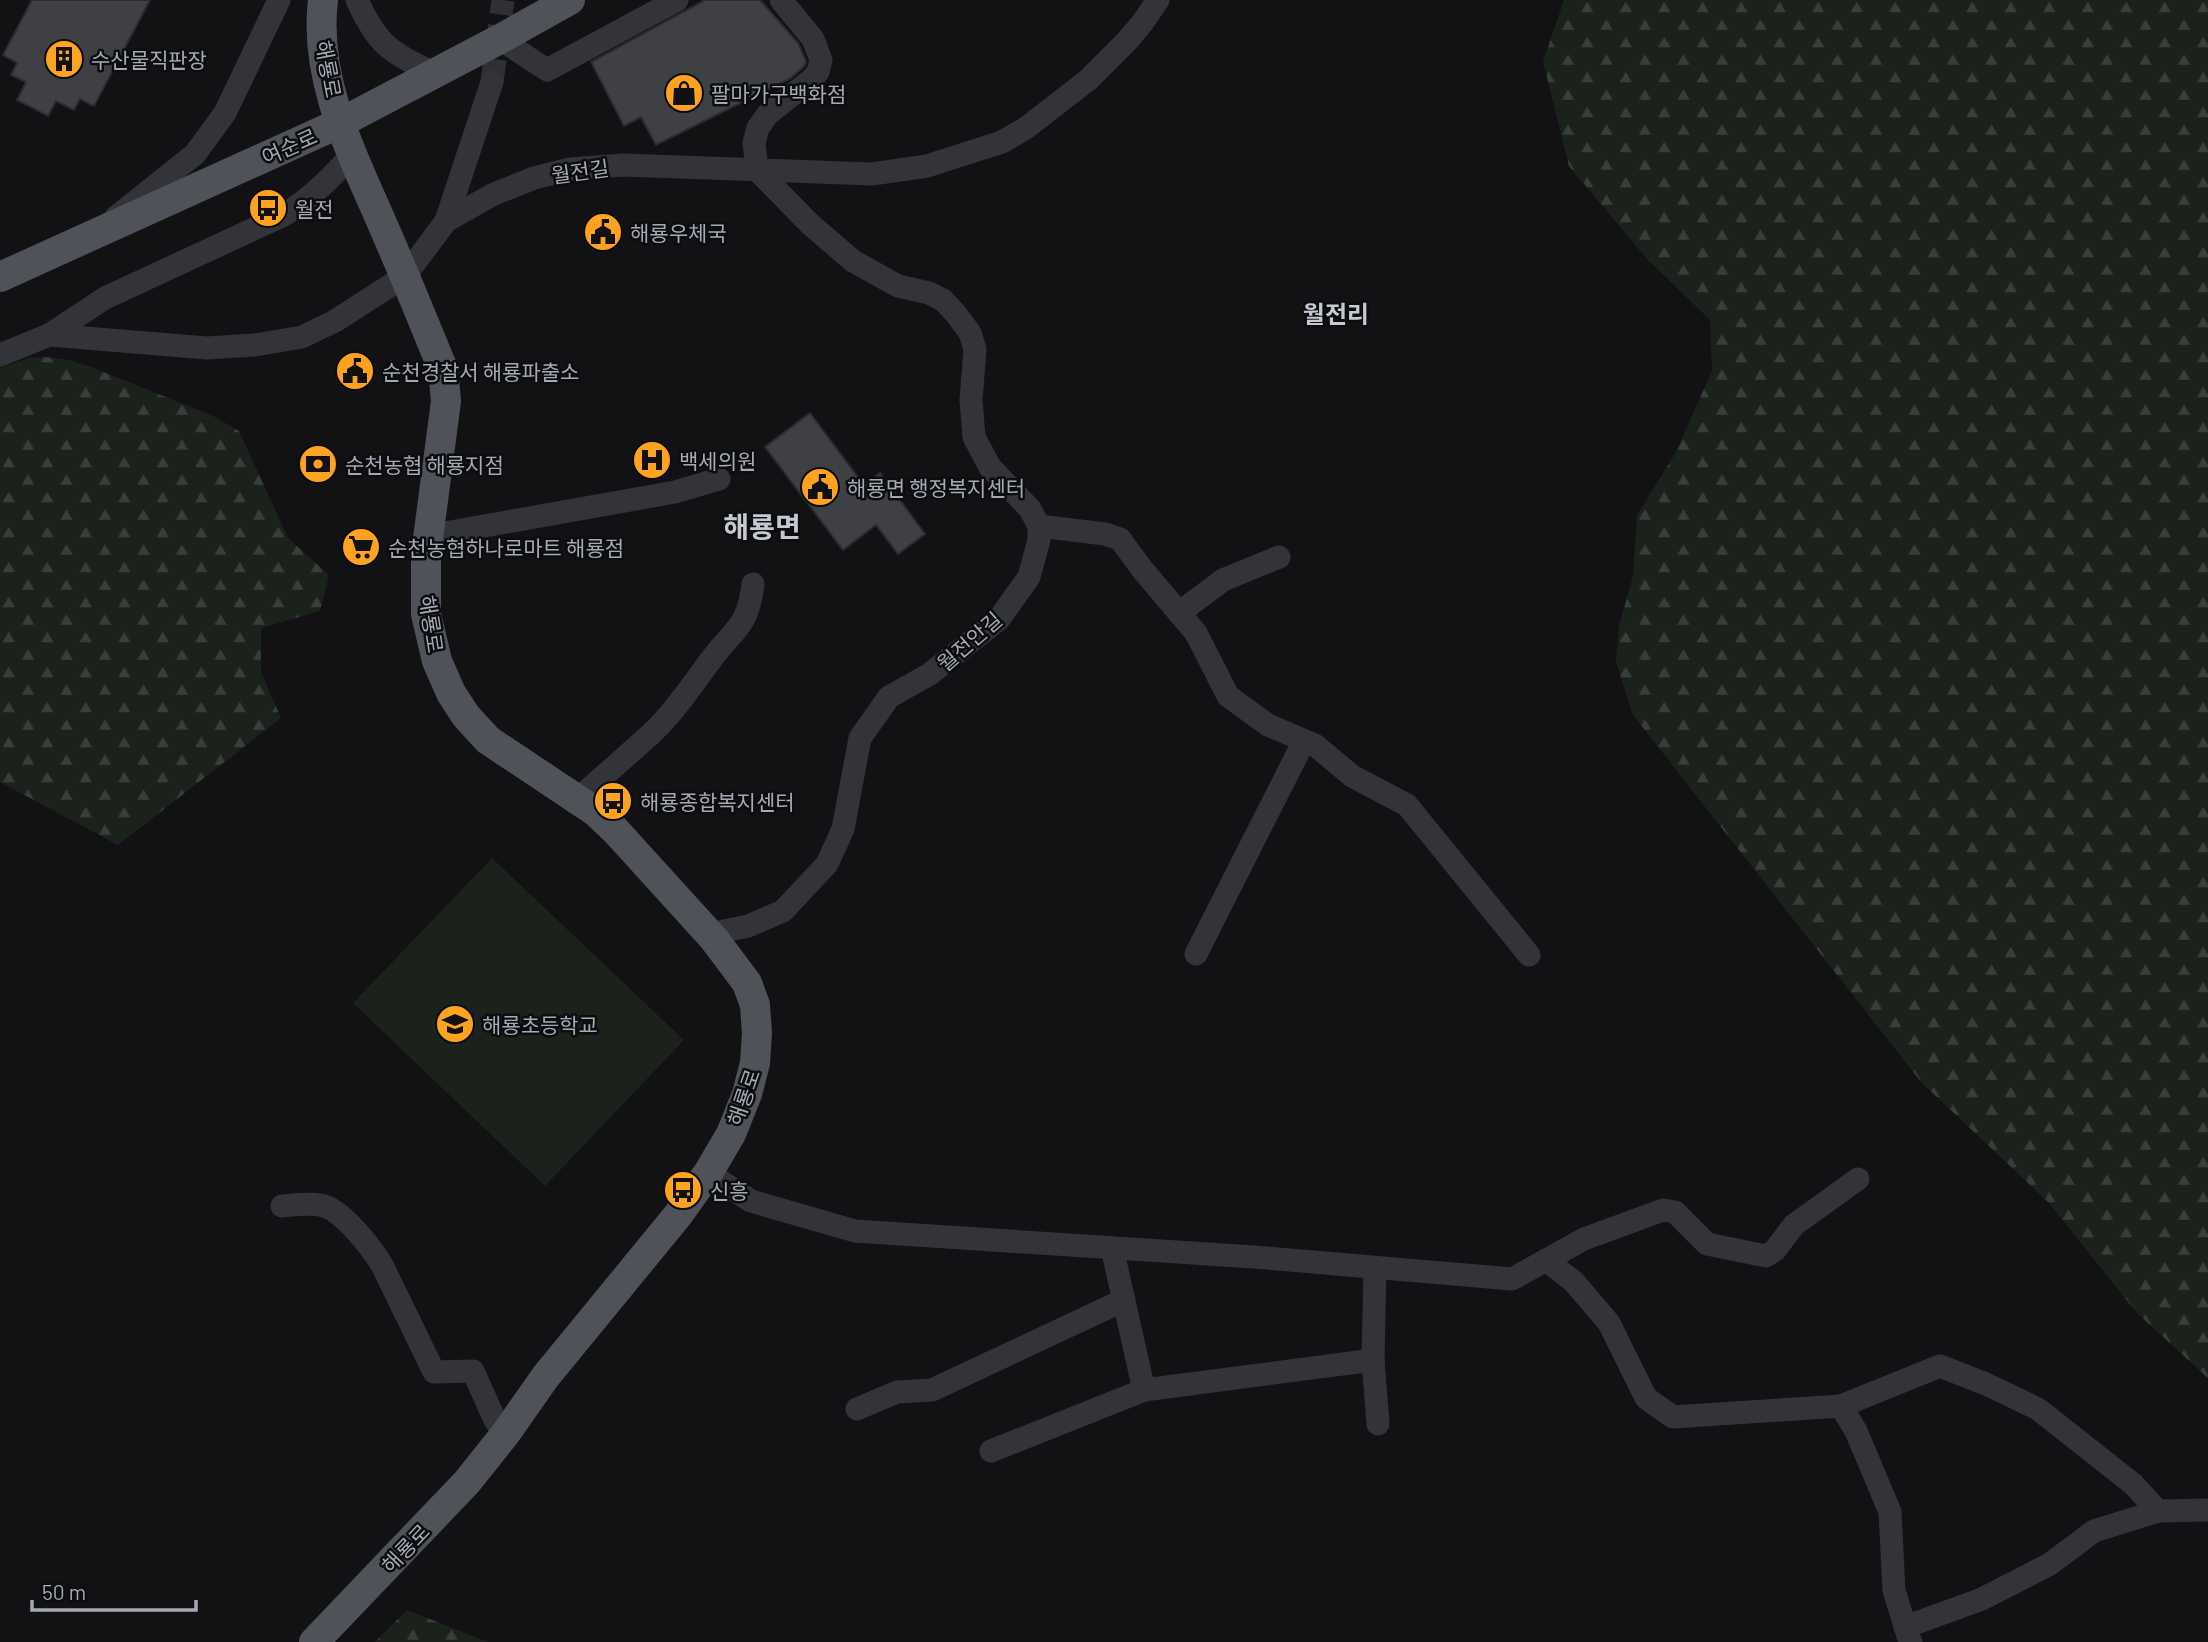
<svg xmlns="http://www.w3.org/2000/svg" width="2208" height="1642" viewBox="0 0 2208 1642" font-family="Barlow,'Noto Sans KR',sans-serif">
	<defs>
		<pattern id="forest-firs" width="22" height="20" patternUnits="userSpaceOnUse" patternTransform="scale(1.75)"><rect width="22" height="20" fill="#1a221b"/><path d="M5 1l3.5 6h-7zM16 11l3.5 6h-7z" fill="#383f3a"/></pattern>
	</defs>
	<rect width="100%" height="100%" fill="#121214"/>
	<!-- forest -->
	<g fill="url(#forest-firs)">
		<polygon points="1564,0 2208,0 2208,1378 2137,1313 2049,1203 1922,1083 1633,715 1616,662 1619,626 1633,576 1637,515 1675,454 1712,371 1710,320 1647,259 1569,166 1543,62"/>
		<polygon points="46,357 69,360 91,367 213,416 239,431 288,538 329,575 320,611 261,628 261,672 281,718 118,845 0,782 0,368 29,358"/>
		<polygon points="407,1610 488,1642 375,1642"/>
	</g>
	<!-- pitch -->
	<polygon fill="#1a221b" points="492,858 684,1040 545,1186 353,1003"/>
	<!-- building -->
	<g fill="#3e4044" stroke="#2c2c30" stroke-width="2">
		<polygon points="32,0 150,0 94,106 80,99 74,110 56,101 48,116 17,100 26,82 11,75 17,63 3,55"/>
		<polygon points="705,0 760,0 798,43 806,61 805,65 791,78 656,145 641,117 624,126 591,62"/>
		<polygon points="810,413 864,485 880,473 925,534 898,554 876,525 843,550 765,447"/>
	</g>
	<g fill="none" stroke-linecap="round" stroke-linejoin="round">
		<!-- minor-tunnel -->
		<polyline stroke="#2f3034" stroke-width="23" stroke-dasharray="23 11" stroke-linecap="butt" points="492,82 503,0"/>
		<!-- minor -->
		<g stroke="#333439" stroke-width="23">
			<path d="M357 0C378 46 389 51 433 73"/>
			<polyline points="500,39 547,70 677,0"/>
			<polyline points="116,217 195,154 225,113 279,0"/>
			<polyline points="446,221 492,82"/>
			<path d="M49 335 105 298 284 215C311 198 331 179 352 154"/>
			<polyline points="0,355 49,335 207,348 255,345 302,337 335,321 405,276 446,221 492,195 534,178 570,169 623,165 872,174 927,166 1002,142 1026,128 1088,80 1127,41 1143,22 1158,0"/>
			<polyline points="1039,526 1105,534 1120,539 1142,569 1196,633 1228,696 1268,725 1315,745 1352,776 1407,805 1529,955"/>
			<polyline points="428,536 675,492 719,479"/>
			<polyline points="1179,613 1223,580 1279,557"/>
			<path d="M577 800C602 777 628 755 653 732 675 711 692 685 710 661 734 628 748 628 753 584"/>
			<polyline points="710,934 748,926 783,911 827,864 843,829 860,738 889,697 930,674 999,619 1029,577 1039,540 1039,526 1030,509 990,467 974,437 971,400 975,349 970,333 956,314 943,300 929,293 898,286 853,261 810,224 757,170 754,143 758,128 768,114 811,80 818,72 821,60 813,39 781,0"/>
			<polyline points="1196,954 1304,741"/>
			<polyline points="708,1173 751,1201 855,1231 1254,1257 1512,1279 1584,1239 1663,1210 1675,1212 1707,1244 1766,1256 1775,1250 1794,1225 1858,1179"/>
			<path d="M282 1206C294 1205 308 1203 320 1205 341 1208 371 1247 382 1265L434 1372 473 1371 495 1420 506 1433"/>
			<polyline points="1112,1248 1144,1390 1373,1360"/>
			<polyline points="1546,1260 1574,1282 1609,1323 1646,1398 1673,1417 1841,1406 1856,1431 1890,1512 1894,1590 1908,1636 1911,1642"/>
			<polyline points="1375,1268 1373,1360 1378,1424"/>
			<polyline points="1841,1406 1940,1366 1986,1384 2038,1409 2133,1484 2158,1511 2208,1510"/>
			<polyline points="857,1409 897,1392 932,1390 1124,1300"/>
			<polyline points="991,1451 1144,1390"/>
			<polyline points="1905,1627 1982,1599 2050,1564 2094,1531 2158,1511"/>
		</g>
		<!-- major -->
		<g stroke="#4f5258" stroke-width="30">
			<polyline points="0,277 340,123 500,39 570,0"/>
			<path d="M314 1642 467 1482 506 1433 546 1376 678 1215 708 1173 731 1134 747 1094 755 1063 757 1033 755 1005 747 983 714 939 615 830 596 812 488 740 466 716 451 693 437 661 426 614V554L446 401 443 369C424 323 405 276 385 230 354 158 313 81 323 0"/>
		</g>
	</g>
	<!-- icons -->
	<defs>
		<symbol id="building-disc" viewBox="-11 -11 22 22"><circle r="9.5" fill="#fea320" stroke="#0d0d0f"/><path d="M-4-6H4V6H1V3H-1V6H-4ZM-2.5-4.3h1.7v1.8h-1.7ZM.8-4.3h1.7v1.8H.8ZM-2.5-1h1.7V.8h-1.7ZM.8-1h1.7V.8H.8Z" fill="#111"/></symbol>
		<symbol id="shop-disc" viewBox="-11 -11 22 22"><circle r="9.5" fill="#fea320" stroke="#0d0d0f"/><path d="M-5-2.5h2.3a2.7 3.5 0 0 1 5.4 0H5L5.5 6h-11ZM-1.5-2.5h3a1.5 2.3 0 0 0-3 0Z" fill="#111"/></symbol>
		<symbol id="bus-disc" viewBox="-11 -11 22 22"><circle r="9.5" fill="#fea320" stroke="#0d0d0f"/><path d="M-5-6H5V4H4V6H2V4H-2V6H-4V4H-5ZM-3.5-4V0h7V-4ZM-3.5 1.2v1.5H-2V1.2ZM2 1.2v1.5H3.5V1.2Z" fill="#111"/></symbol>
		<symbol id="civic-disc" viewBox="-11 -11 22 22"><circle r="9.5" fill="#fea320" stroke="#0d0d0f"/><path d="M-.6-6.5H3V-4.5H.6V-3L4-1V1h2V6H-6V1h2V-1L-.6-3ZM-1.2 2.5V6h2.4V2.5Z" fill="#111"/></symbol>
		<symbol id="hospital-disc" viewBox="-11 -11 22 22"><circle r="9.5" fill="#fea320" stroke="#0d0d0f"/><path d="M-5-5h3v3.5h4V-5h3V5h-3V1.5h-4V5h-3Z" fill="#111"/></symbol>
		<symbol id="bank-disc" viewBox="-11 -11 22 22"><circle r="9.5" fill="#fea320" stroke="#0d0d0f"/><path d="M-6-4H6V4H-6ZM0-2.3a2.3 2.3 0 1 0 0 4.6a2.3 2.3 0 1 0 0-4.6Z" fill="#111"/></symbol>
		<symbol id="supermarket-disc" viewBox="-11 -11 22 22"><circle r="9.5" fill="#fea320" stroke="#0d0d0f"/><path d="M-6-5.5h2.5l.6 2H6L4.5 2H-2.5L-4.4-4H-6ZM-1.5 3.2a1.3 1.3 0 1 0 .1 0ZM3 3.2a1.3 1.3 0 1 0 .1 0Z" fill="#111"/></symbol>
		<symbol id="school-disc" viewBox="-11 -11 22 22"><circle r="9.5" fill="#fea320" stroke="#0d0d0f"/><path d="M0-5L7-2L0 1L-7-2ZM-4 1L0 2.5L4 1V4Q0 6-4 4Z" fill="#111"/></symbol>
	</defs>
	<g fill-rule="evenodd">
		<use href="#building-disc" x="42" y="37" width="44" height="44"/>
		<use href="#shop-disc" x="662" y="71" width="44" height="44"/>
		<use href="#bus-disc" x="246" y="186" width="44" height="44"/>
		<use href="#civic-disc" x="581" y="210" width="44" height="44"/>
		<use href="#civic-disc" x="333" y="349" width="44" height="44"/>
		<use href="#hospital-disc" x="630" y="438" width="44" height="44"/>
		<use href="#bank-disc" x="296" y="442" width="44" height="44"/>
		<use href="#civic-disc" x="798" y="465" width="44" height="44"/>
		<use href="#supermarket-disc" x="339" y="525" width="44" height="44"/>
		<use href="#bus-disc" x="591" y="779" width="44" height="44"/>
		<use href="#school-disc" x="433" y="1002" width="44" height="44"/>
		<use href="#bus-disc" x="661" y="1168" width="44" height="44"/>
	</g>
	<g text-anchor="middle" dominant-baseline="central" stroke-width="5" stroke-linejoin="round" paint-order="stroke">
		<!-- poi labels -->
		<g font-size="21" fill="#a3aab6" stroke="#0d0d0f" text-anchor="start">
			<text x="91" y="59">수산물직판장</text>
			<text x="711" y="93">팔마가구백화점</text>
			<text x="295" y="208">월전</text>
			<text x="630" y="232">해룡우체국</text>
			<text x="382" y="371">순천경찰서 해룡파출소</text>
			<text x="679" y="460">백세의원</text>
			<text x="345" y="464">순천농협 해룡지점</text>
			<text x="847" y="487">해룡면 행정복지센터</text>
			<text x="388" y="547">순천농협하나로마트 해룡점</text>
			<text x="640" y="801">해룡종합복지센터</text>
			<text x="482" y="1024">해룡초등학교</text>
			<text x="710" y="1190">신흥</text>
		</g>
		<!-- street labels -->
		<g font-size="21" fill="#a3aab6" stroke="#0d0d0f">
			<text transform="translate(329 69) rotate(79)">해룡로</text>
			<text transform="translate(289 146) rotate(-24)">여순로</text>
			<text transform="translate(580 171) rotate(-8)">월전길</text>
			<text transform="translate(432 624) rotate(81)">해룡로</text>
			<text transform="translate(969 641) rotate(-41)">월전안길</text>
			<text transform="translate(743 1097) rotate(-71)">해룡로</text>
			<text transform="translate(405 1548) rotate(-46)">해룡로</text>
		</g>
		<!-- quarter labels -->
		<g font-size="24" font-weight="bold" fill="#c4c8d1" stroke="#0d0d0f">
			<text x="1336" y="313">월전리</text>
		</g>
		<!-- district labels -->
		<g font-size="28" font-weight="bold" fill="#c4c8d1" stroke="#0d0d0f">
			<text x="762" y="526">해룡면</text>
		</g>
	</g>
	<!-- scale -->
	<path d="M32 1600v10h164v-10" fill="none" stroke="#a3aab6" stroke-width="3.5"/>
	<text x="42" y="1600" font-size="21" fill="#a3aab6" stroke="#0d0d0f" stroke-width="5" paint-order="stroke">50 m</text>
</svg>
